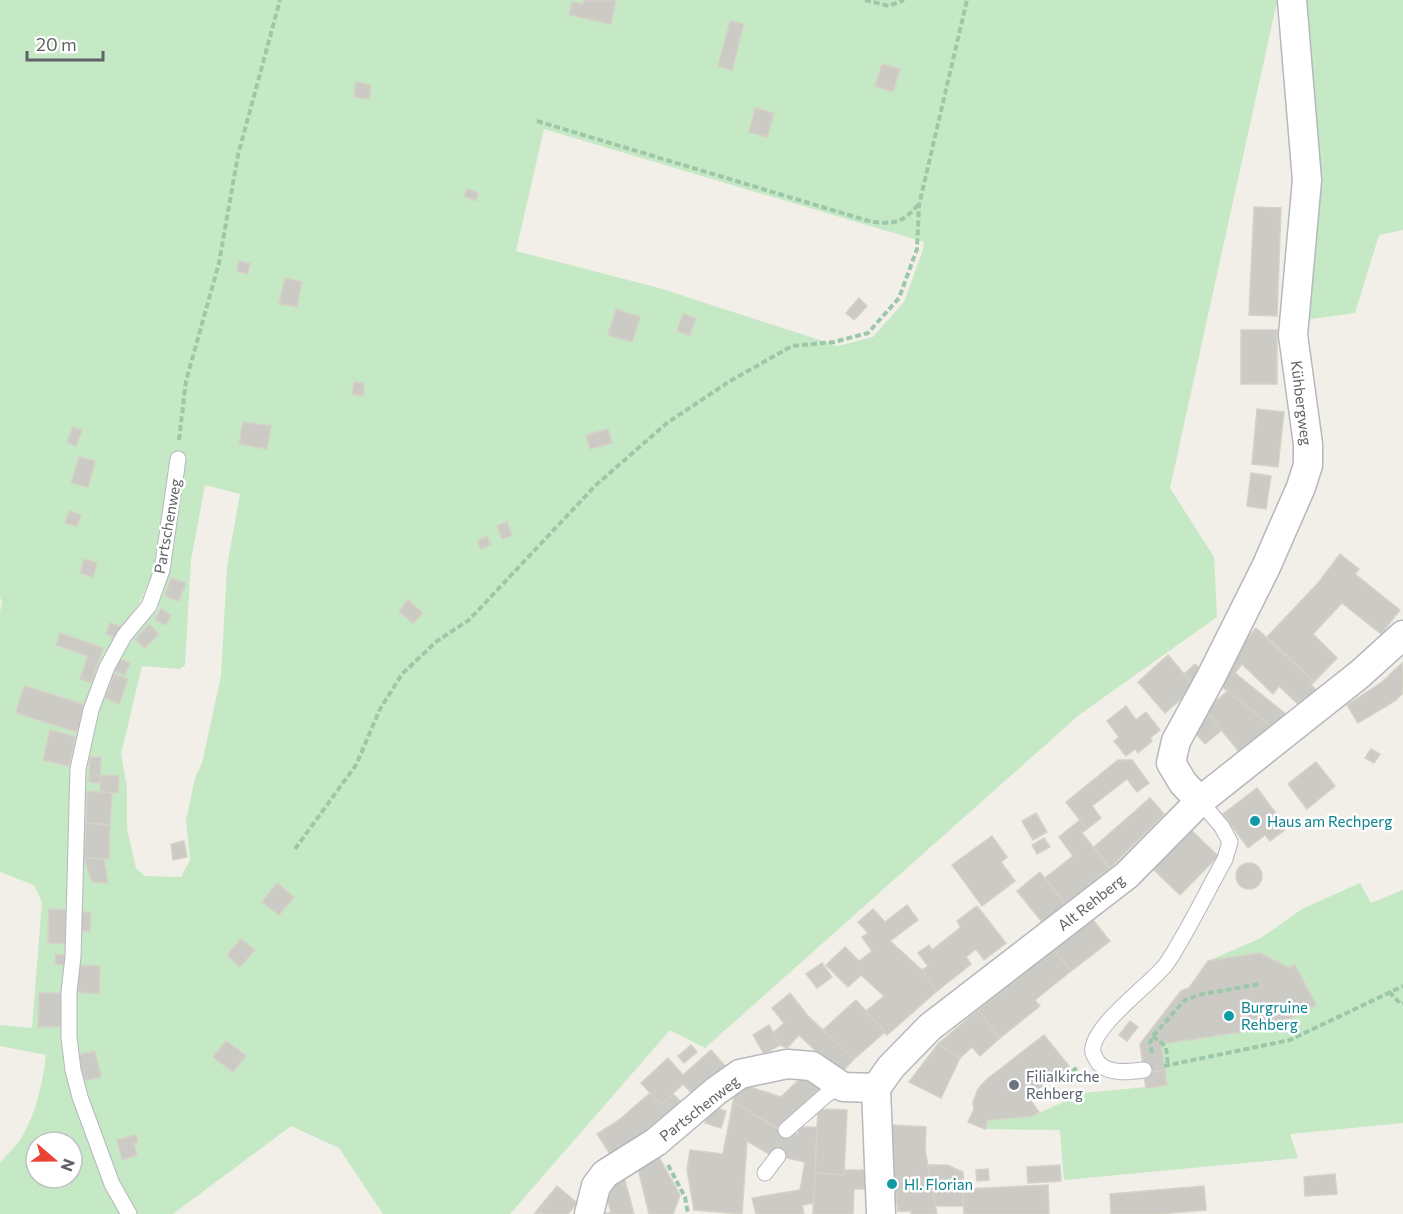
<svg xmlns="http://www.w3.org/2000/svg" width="1403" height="1214" viewBox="0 0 1403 1214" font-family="Commissioner,sans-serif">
	<rect width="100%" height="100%" fill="#f1efe8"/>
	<!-- green -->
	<g fill="#c5e8c5" fill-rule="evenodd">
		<path d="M0 0H1403V230L1379 235 1355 313 1304 320 1303 4 1276 6 1170 488 1214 557 1217 617 1079 715 705 1048 670 1030 510 1214H383L339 1148 291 1126 173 1214H136C105 1160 83 1099 74 1037L84 769 96 711 112 669 129 638 157 610 169 572 183 480 169 477 155 567 140 602 120 633 87 709 63 1037 123 1214H0V1163C8 1153 19 1144 24 1133 37 1110 43 1081 46 1055L0 1046V1025L32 1028 42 902 34 885 0 872V612L2 602 0 597ZM544 129 924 242 923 250 904 302 873 337 838 346 659 288 516 251ZM205 485 240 494 227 567 221 676 202 763 195 778 186 821 190 860 181 877 145 876 136 868 127 829V788L121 754 142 666 180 669 185 665 191 560ZM36 1142H72V1178H36Z"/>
		<polygon points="1360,883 1371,903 1403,890 1403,1123 1290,1134 1298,1158 1064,1180 1060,1130 985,1129 988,1120 1032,1116 1084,1093 1166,1085 1161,1044 1274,1027 1315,1005 1295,965 1289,968 1260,953 1208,961 1261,938 1302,909"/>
	</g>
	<!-- building -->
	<g fill="#cccac5" stroke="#d6d1c6" stroke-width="1.5">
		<polygon points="584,0 616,0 611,24 569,15 572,2 583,4"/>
		<polygon points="730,21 744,24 732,70 718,66"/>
		<polygon points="882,64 900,69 893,92 875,86"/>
		<polygon points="356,82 371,85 369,99 354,97"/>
		<polygon points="755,108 774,113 767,137 749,132"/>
		<polygon points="467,189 478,193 476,201 464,196"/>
		<polygon points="1254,207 1281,208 1277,316 1249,315"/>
		<polygon points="239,261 250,263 248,274 237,272"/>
		<polygon points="285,278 302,282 297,307 279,304"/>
		<polygon points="859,298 867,306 854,320 846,313"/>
		<polygon points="616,309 640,317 632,342 608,335"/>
		<polygon points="683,314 696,318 690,335 677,331"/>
		<rect x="1241" y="330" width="36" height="54"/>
		<polygon points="354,382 364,383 363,396 352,394"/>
		<polygon points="1257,409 1284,412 1278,467 1252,464"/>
		<polygon points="243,422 271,426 267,449 239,444"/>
		<polygon points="73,427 82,430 76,446 67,442"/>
		<polygon points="608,429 612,443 590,449 586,435"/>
		<polygon points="79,457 95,461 88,487 71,483"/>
		<polygon points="1251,473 1271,476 1266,509 1247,506"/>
		<polygon points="69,511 81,515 77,526 65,523"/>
		<polygon points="507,522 512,535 502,539 497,526"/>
		<polygon points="487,536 491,544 481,549 477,541"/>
		<polygon points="1340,554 1359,569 1355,574 1400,610 1381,634 1342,603 1313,634 1337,658 1314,682 1267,637 1318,583"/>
		<polygon points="84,559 97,563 93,577 80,573"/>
		<polygon points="171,578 186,583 179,601 165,596"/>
		<polygon points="408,600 423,613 413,623 399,611"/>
		<polygon points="161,609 171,615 166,625 155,620"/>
		<polygon points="110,623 121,627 117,638 106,634"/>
		<polygon points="149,624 159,634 145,648 135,639"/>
		<polygon points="1256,628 1314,682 1311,685 1316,690 1301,707 1279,686 1273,694 1242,664 1235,673 1287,715 1273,728 1220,685 1240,646"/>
		<polygon points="60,633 103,648 91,683 80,679 88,656 56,645"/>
		<polygon points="1168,655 1195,687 1165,713 1138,682"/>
		<polygon points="119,659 130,663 125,675 114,671"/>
		<polygon points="1402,663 1403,693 1395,701 1358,723 1347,705 1381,683"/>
		<polygon points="1195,664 1204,673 1195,687 1184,674"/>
		<polygon points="114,674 128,679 119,704 105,698"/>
		<polygon points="24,686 86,705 77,732 16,713"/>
		<polygon points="1228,691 1273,728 1241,754 1205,710"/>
		<polygon points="1126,706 1136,720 1146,712 1160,730 1150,738 1152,741 1138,753 1135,749 1126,756 1114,741 1119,737 1107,721"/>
		<polygon points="1205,710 1222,730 1205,744 1192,729"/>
		<polygon points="50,730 76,737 69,766 43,760"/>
		<polygon points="1371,749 1380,754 1374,763 1365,758"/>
		<polygon points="90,757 101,757 100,783 89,782"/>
		<polygon points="1118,760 1132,760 1149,783 1137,792 1127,779 1092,806 1101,818 1087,829 1066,802"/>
		<polygon points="1316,762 1335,786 1307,809 1288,784"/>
		<polygon points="101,775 119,776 118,793 100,792"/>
		<polygon points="1257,788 1287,828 1270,841 1265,835 1248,848 1223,814"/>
		<polygon points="87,791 112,793 110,825 86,823"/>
		<polygon points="1150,798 1164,814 1110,868 1094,847"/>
		<polygon points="1036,813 1047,832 1033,840 1022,821"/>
		<polygon points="1080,820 1087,829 1082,833 1110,868 1065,904 1045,878 1073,856 1059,837"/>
		<polygon points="86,823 110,825 109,859 84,858"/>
		<polygon points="1190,829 1218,856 1180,895 1152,868"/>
		<polygon points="992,836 1007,857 1001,862 1015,881 982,906 952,865"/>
		<polygon points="1044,838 1050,847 1037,854 1032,845"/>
		<polygon points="184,841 187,857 173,860 171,844"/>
		<polygon points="84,858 104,859 108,883 92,882"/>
		<circle cx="1249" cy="876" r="13"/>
		<polygon points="1040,872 1065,904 1042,922 1017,891"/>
		<polygon points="277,883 294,897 279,915 262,902"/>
		<polygon points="907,905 918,920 890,941 922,970 937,991 887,1035 866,1011 884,996 861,975 848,987 826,965 845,947 859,961 872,951 862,937 868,933 858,922 873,909 885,922"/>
		<polygon points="977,906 1006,943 984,960 976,949 966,957 971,964 937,991 922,970 928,966 918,953 929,945 932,950 961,927 957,921"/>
		<polygon points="49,909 67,910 66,944 48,943"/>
		<polygon points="82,912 91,912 90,931 81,931"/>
		<polygon points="1093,920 1110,941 1071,971 1054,950"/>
		<polygon points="241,939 255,950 240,967 227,955"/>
		<polygon points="1054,950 1071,971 1035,1000 1040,1006 1000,1038 978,1010"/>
		<polygon points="1260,953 1289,968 1295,965 1316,1005 1274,1027 1161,1044 1167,1085 1146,1088 1140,1044 1181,991 1189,988 1208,961"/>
		<polygon points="56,954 65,955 65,965 55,964"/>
		<polygon points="822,963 832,977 817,988 806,974"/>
		<polygon points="78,965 100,966 99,994 77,992"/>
		<polygon points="39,993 62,993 61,1027 38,1027"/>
		<polygon points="790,993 808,1016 854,1059 840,1074 799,1035 787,1048 780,1045 773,1033 784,1023 772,1008"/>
		<polygon points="856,1000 885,1032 854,1059 823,1030"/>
		<polygon points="978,1010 1000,1038 980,1056 972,1047 960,1058 938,1044"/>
		<polygon points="1130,1021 1138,1027 1127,1041 1119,1035"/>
		<polygon points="769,1025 780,1045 764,1054 753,1035"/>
		<polygon points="1044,1035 1069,1066 1028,1097 1039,1112 1032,1116 988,1120 985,1129 968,1122 974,1109 973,1102 978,1089 986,1080"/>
		<polygon points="226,1041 246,1056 233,1072 213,1057"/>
		<polygon points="938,1044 960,1058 941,1098 909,1082"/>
		<polygon points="691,1045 697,1052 684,1063 678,1056"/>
		<polygon points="711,1050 727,1068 695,1097 683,1084 661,1105 641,1083 668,1058 683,1075"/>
		<polygon points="95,1051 101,1077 84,1081 78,1055"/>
		<polygon points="1165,1070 1167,1085 1146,1088 1144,1073"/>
		<polygon points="808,1071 821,1088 777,1128 733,1102 738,1083 781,1097"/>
		<polygon points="650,1093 661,1105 673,1094 684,1105 614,1160 597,1134 619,1120"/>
		<polygon points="733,1102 777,1128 798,1134 799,1127 817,1127 814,1203 802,1205 804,1214 756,1214 752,1198 800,1190 805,1162 769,1154 747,1141 742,1214 694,1210 687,1170 690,1150 723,1154"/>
		<polygon points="710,1106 726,1111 721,1128 705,1123"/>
		<polygon points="818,1109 847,1110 844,1175 815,1173"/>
		<polygon points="891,1125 926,1127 925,1150 937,1214 911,1214 911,1211 898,1211 890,1152"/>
		<polygon points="136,1135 138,1142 134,1143 137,1155 122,1160 117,1140"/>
		<polygon points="659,1157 680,1195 673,1214 649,1214 637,1164"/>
		<polygon points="928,1165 947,1165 963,1172 964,1206 936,1206"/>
		<polygon points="1060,1165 1061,1181 1028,1183 1027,1167"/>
		<polygon points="988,1169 989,1180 977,1181 976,1170"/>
		<polygon points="845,1170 866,1170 865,1189 854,1189 853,1214 813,1214 815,1173 844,1175"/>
		<polygon points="1335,1174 1337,1194 1305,1196 1304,1177"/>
		<polygon points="624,1177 634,1214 604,1214 611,1212 604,1188"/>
		<polygon points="1048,1185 1049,1214 964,1214 963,1189"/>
		<polygon points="557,1186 577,1203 568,1214 534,1214"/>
		<polygon points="1204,1186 1206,1210 1159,1214 1111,1214 1110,1194"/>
	</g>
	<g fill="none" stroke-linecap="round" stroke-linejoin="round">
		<defs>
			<g id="service">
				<path d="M1144 1070C1130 1072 1106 1075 1097 1061 1097 1060 1093 1054 1093 1053 1088 1028 1153 983 1167 963 1188 931 1206 893 1225 859L1230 842 1222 827 1200 801"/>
				<polyline points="786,1130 827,1094 843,1087"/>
				<polyline points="765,1173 778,1156"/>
				<polyline points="129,1214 112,1184 80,1097 73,1070 69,1037 69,992 73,957 78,769 91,710 107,667 124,636 149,606 162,570 178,459"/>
			</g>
			<g id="minor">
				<polyline points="1200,801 1183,783 1171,763 1176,741 1211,677 1266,567 1301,487 1308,465 1308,444 1293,335 1307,180 1292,0"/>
				<polyline points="589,1214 596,1186 605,1174 656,1142 716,1091 740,1074 787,1064 812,1066 843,1087 876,1088"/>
				<polyline points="881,1214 876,1088 891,1067 930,1027 1127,875 1200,801 1360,674 1403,635"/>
			</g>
		</defs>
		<!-- service casing -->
		<use href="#service" stroke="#b5b8bc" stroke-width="17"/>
		<!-- minor casing -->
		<use href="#minor" stroke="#b5b8bc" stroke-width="31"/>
		<!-- path -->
		<g stroke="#9cc7a9" stroke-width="4" stroke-dasharray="6 3" stroke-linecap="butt">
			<polyline points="865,0 889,6 904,0"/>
			<path d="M537 121 872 222C895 224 902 223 918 205"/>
			<polyline points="179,440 186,381 219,263 238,155 280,0"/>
			<polyline points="295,849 356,765 380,709 402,674 437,641 469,620 596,485 667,423 730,381 792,346 834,342 868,333 899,298 917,249 919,205 967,0"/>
			<polyline points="1389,992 1401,1004 1403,1003"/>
			<polyline points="1153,1036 1166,1047 1168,1066"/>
			<polyline points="1152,1053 1150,1043 1153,1036 1185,1000 1202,994 1260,984"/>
			<polyline points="1164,1066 1290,1040 1403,986"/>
			<polyline points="1058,1083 1079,1066"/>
			<polyline points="668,1165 685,1197 688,1214"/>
		</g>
		<!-- service -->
		<use href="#service" stroke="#fff" stroke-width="15"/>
		<!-- minor -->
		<use href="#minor" stroke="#fff" stroke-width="28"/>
	</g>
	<!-- markers -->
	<g fill="#0f9aa8" stroke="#fff" stroke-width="2">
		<circle cx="1255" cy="821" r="6"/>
		<circle cx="1229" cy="1016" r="6"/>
		<circle cx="892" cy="1184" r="6"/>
	</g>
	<circle fill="#6b7280" stroke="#fff" stroke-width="2" cx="1014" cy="1085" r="6"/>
	<g text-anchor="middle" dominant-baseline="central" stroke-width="5" stroke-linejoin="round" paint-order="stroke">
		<!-- street labels -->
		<g font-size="15" fill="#5f6368" stroke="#fff">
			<text transform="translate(1302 403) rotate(83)">Kühbergweg</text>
			<text transform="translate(167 526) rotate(-80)">Partschenweg</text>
			<text transform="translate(1091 902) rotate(-38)">Alt Rehberg</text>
			<text transform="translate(699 1108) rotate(-38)">Partschenweg</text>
		</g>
		<!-- culture labels -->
		<g font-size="15" fill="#0d838f" stroke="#fff" text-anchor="start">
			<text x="1267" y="821">Haus am Rechperg</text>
			<text x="1241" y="1007">Burgruine<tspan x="1241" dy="17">Rehberg</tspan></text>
			<text x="904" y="1184">Hl. Florian</text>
		</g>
		<!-- worship labels -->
		<g font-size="15" fill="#5b616d" stroke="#fff" text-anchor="start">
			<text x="1026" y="1076">Filialkirche<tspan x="1026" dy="17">Rehberg</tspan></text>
		</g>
	</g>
	<!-- north arrow -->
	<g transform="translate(54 1160) rotate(110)"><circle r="28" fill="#ffffff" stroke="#bfc1c3" stroke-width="1.5"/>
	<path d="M0-4.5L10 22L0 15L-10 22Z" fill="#ea4335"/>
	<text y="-9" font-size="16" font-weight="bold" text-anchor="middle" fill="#5f6368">N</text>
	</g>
	<!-- scale -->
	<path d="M27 51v9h76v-9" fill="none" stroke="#5f6368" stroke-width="3"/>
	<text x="36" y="51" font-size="18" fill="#5f6368" stroke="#ffffff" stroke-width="4.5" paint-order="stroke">20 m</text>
</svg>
